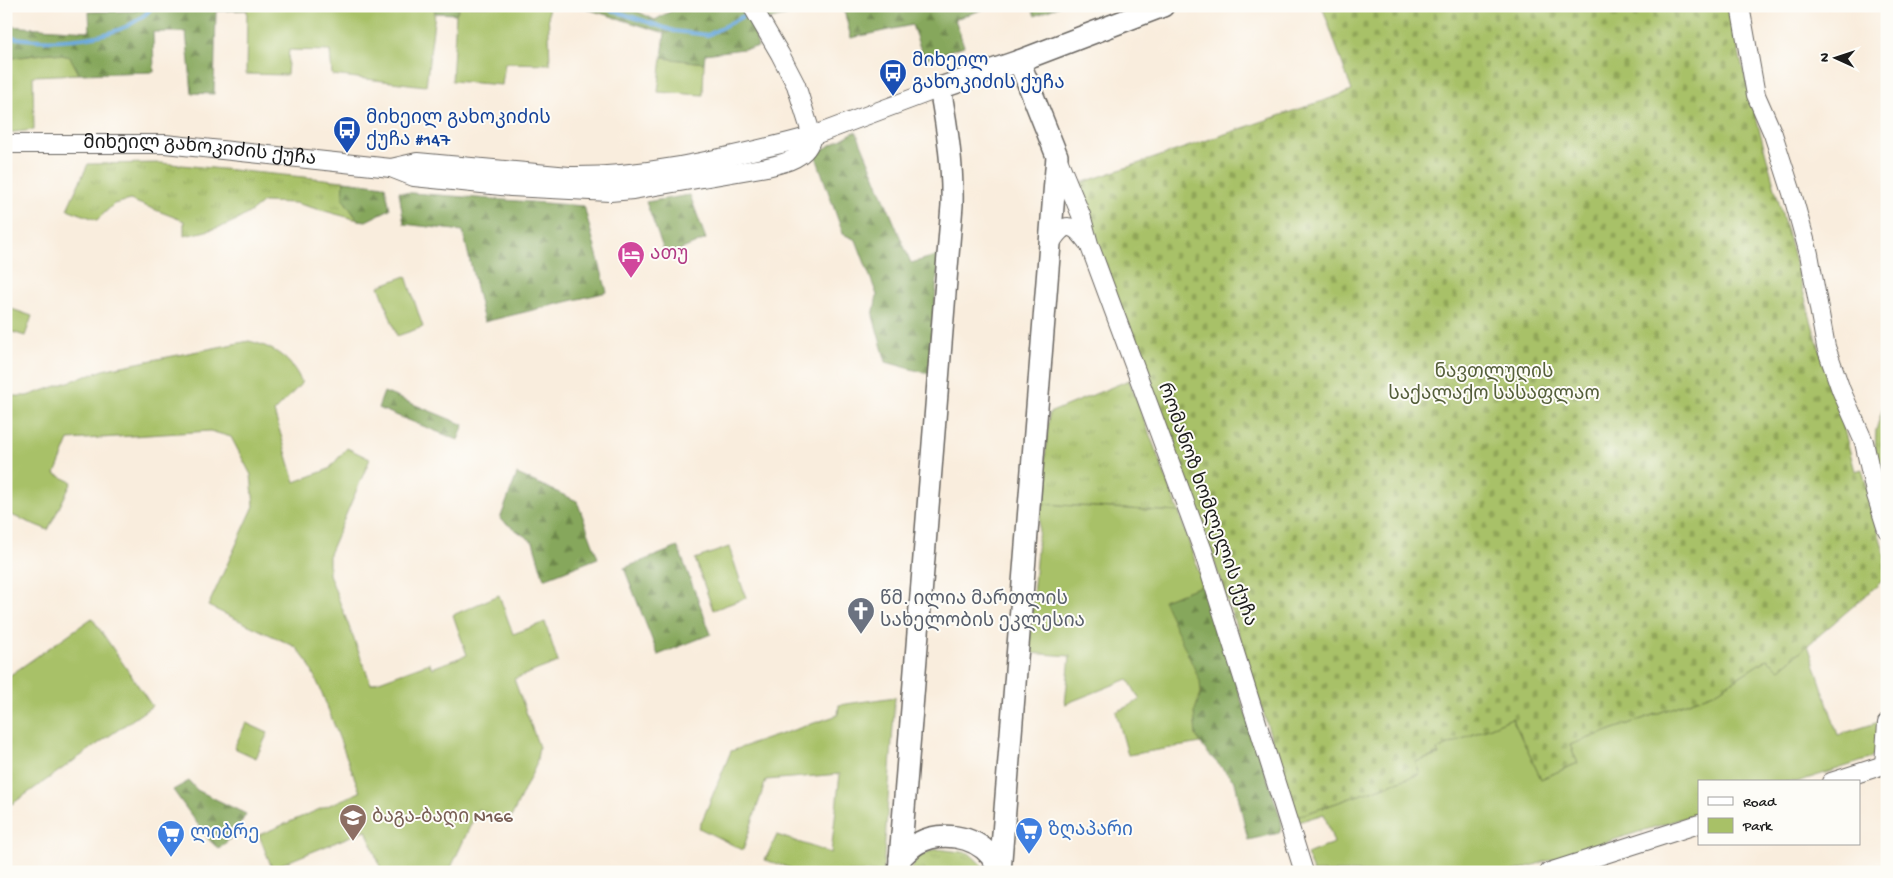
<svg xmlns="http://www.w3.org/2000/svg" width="1893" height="878" viewBox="0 0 1893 878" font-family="'Gochi Hand','Noto Sans Georgian',sans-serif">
	<defs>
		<pattern id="grass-tufts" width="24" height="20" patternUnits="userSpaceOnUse" patternTransform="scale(1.25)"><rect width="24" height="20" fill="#a8c167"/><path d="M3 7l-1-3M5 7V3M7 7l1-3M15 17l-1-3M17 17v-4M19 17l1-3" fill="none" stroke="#90a559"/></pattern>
		<pattern id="forest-firs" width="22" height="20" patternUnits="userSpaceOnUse" patternTransform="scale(1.25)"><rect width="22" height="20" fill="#86a75c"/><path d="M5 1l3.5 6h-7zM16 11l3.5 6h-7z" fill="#6d874b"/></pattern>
		<pattern id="cemetery-stones" width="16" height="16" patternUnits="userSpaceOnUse" patternTransform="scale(1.25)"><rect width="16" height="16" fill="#a8c167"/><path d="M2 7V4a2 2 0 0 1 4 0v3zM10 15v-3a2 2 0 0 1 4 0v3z" fill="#90a559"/></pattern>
	</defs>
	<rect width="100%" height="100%" fill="#fdfcf7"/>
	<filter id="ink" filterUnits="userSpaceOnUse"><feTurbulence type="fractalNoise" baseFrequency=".02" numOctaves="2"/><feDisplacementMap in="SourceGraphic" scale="10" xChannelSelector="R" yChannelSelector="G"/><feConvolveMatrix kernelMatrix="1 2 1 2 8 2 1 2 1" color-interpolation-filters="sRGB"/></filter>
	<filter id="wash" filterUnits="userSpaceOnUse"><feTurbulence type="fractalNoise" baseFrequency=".0096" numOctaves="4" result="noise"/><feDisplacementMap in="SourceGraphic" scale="20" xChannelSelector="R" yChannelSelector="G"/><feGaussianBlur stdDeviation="1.12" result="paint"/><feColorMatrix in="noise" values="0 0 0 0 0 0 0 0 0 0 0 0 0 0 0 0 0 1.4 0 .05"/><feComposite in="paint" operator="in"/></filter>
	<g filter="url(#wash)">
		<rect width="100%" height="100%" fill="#f9eddd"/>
		<!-- grass -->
		<g fill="url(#grass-tufts)" stroke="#626e42">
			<path d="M161 163 344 181 343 199 358 220 295 203 263 202C238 224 217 229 184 236V221L130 200 114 204 97 220 67 209 88 164Z"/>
			<polygon points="1129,380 1179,512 1041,504 1049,413"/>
			<polygon points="1887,403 1887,508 1875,452 1876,430 1884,404"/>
			<polygon points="937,849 969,853 989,872 909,872 918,856"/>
		</g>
		<!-- forest -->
		<g fill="url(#forest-firs)" stroke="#51623c">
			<polygon points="136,6 251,6 247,10 216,11 214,94 192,93 186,32 153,32 154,72 79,74 69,57 51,53 6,59 6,26 90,31 89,12 136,11"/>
			<polygon points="434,6 460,6 456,14 435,13"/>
			<polygon points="571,6 627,6 655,20 680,6 740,6 753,27 758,47 705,54 704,63 662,58 665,33 584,8"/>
			<polygon points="758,6 786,6 788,15 767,20"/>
			<polygon points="843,6 993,6 955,19 964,46 924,59 912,25 851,38"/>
			<polygon points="1031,6 1060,6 1035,16"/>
			<polygon points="856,131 911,263 939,255 929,374 886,362 873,316 877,295 856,240 843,234 815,154"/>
			<polygon points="344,181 385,186 390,209 366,221 358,220 343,199"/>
			<polygon points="399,192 584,206 607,292 484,322 463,231 404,224"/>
			<polygon points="690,195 706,239 666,256 646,202"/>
			<polygon points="384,392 464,425 458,440 378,408"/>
			<polygon points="517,474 577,501 598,558 544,579 533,542 500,519"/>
			<polygon points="678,547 711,634 658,655 624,568"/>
			<polygon points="1203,585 1281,819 1282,826 1279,833 1248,840 1235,782 1206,751 1196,736 1194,713 1200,693 1163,600"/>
			<polygon points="189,781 197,790 246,814 234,835 219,849 209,840 173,790"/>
		</g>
		<!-- cemetery -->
		<polygon fill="url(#cemetery-stones)" stroke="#626e42" points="1322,6 1729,6 1740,57 1772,177 1814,331 1839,410 1855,471 1862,469 1887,564 1887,577 1780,669 1767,659 1714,693 1570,745 1578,763 1541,779 1512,718 1437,750 1439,754 1416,762 1420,774 1296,817 1240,638 1195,505 1075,185 1352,91"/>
		<!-- green -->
		<g fill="#a8c167" stroke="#626e42">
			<polygon points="251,6 434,6 435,13 426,86 332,75 330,51 289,50 287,75 246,74 247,10"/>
			<polygon points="460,6 548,6 550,64 505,63 502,85 452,81 456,14"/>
			<polygon points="51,53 70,57 79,74 33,76 34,130 6,133 6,59"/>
			<polygon points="662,58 704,63 703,95 658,92"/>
			<polygon points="406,276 423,327 397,336 379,286"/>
			<polygon points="6,307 32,316 25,336 6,330"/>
			<path d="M249 341C274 347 292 359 302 383L274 412 295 482 329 469 347 448 370 459 329 554V574L371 684 429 663 432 668 467 655 453 615 499 595 513 634 545 622 558 662 514 679 539 747 536 765 509 822 478 809 449 872H382L366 830 272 868 259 835 360 792 320 688 308 663 296 647 208 606 254 506 251 475 231 437 210 431 69 440 55 474 72 482 48 530 6 513V396H27L107 369Z"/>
			<polygon points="1041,504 1179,512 1203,585 1163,600 1200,681 1201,693 1194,713 1196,736 1201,743 1128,755 1116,712 1140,700 1128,679 1065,704 1070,656 1028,653"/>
			<polygon points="729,547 746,598 713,610 695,559"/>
			<polygon points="92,618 152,706 12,804 6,796 6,678"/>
			<polygon points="1808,645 1838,735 1879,722 1878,750 1869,759 1797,782 1699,782 1699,813 1512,872 1313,872 1307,854 1334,843 1324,814 1298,822 1296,817 1420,774 1415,762 1439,755 1437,750 1512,718 1541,779 1578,763 1570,745 1714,693 1767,659 1780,669"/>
			<polygon points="895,697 883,872 802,872 765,860 777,835 831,853 840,774 766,780 743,850 699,828 731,751 838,715 839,705"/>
			<polygon points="246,723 268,733 256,758 234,748"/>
		</g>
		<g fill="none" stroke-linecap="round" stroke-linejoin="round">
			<!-- stream -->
			<g stroke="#69a8dc" stroke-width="4">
				<polyline points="600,6 674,31 708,35 747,14"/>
				<path d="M6 36C43 44 107 42 139 19 144 16 149 11 153 6"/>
			</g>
		</g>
	</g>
	<g filter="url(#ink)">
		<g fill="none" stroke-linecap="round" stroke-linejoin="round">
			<defs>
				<g id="minor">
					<polyline points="1740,6 1756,95 1773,134 1792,193 1809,254 1826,347 1841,390 1864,442 1875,492 1887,530"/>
					<path id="s1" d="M6 144H165L391 168 414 177 511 187 610 192 633 190 767 167C785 163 808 158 812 136L796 85 780 54 752 6"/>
					<polyline points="1057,157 1081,215 1089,244 1203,551 1304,872"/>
					<path d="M391 168 417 162 569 176C643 177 716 160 789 142L812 136 940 88"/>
					<path d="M1051 243C1064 221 1073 223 1087 242"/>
					<polyline points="1884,765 1887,723"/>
					<polyline points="1831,782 1887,764"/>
					<polyline points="1549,872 1699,824"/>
				</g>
				<g id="major">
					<path d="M900 858C906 853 911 847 918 843 940 831 973 835 990 855 994 860 997 866 1000 872"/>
					<path d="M899 872 952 205C953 165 947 127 940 88L1019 61 1163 6"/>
					<polyline points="1000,872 1057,156 1019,61"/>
				</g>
			</defs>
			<!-- minor casing -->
			<use href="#minor" stroke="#696560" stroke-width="20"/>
			<!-- major casing -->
			<use href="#major" stroke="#696560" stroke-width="24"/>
			<!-- minor -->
			<use href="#minor" stroke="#fff" stroke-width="18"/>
			<!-- major -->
			<use href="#major" stroke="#fff" stroke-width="21"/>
		</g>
	</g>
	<!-- icons -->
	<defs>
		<symbol id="bus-pin" viewBox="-11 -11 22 30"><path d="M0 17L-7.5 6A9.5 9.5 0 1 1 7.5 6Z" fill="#1a4fb4" stroke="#fdfcf7"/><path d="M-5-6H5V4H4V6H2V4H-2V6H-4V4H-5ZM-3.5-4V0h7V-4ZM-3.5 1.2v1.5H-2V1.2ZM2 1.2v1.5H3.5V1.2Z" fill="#fff"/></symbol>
		<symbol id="hotel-pin" viewBox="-11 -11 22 30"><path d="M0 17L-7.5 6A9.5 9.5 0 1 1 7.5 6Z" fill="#d1479c" stroke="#fdfcf7"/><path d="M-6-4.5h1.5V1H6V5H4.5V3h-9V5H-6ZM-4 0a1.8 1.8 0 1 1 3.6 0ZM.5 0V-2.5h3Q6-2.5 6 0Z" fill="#fff"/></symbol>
		<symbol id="church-pin" viewBox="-11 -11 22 30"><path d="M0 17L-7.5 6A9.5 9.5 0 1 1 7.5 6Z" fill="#6b7280" stroke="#fdfcf7"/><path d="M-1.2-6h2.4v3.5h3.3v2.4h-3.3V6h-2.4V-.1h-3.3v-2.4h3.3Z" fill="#fff"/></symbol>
		<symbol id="school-pin" viewBox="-11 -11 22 30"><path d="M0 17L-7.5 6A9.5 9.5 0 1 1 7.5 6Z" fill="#8d6e63" stroke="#fdfcf7"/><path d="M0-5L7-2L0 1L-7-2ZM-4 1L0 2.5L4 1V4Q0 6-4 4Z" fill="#fff"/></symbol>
		<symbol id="supermarket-pin" viewBox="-11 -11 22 30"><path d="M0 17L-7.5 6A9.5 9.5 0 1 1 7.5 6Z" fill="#3f7fe0" stroke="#fdfcf7"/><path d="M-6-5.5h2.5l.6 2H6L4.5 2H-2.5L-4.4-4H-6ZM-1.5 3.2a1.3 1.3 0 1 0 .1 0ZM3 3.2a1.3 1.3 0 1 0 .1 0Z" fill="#fff"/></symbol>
	</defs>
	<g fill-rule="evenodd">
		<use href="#bus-pin" x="877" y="57" width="32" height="43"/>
		<use href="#bus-pin" x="331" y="114" width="32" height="43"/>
		<use href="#hotel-pin" x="615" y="239" width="32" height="43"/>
		<use href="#church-pin" x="845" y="595" width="32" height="43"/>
		<use href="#school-pin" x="337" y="802" width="32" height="43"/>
		<use href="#supermarket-pin" x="1013" y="815" width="32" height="43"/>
		<use href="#supermarket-pin" x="155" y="818" width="32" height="43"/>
	</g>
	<g text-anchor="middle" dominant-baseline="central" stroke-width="4" stroke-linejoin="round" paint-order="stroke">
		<!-- transit labels -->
		<g font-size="19" fill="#164399" stroke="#fdfcf7" text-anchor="start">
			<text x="912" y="62">მიხეილ<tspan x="912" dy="22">გახოკიძის ქუჩა</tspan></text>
			<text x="366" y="119">მიხეილ გახოკიძის<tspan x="366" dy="22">ქუჩა #147</tspan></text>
		</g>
		<!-- street labels -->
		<g font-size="19" fill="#1c1c1c" stroke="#fdfcf7">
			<text stroke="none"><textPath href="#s1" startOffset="194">მიხეილ გახოკიძის ქუჩა</textPath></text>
			<text transform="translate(1206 505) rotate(70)">რომანოზ ხომლელის ქუჩა</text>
		</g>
		<!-- hotel labels -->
		<g font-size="19" fill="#b23c85" stroke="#fdfcf7" text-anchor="start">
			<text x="650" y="255">ათუ</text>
		</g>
		<!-- park labels -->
		<g font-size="19" fill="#545e3a" stroke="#fdfcf7">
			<text x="1494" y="373">ნავთლუღის<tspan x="1494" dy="22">საქალაქო სასაფლაო</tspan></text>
		</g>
		<!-- worship labels -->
		<g font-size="19" fill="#5b616d" stroke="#fdfcf7" text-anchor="start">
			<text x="880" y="600">წმ. ილია მართლის<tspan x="880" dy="22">სახელობის ეკლესია</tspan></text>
		</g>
		<!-- education labels -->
		<g font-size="19" fill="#785e54" stroke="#fdfcf7" text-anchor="start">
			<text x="372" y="818">ბაგა-ბაღი N166</text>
		</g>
		<!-- shop labels -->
		<g font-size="19" fill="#366cbe" stroke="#fdfcf7" text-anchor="start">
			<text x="1048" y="831">ზღაპარი</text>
			<text x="190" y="834">ლიბრე</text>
		</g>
	</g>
	<!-- margin -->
	<rect width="1893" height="878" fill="none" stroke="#fdfcf7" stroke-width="25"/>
	<!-- legend -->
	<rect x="1698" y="780" width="162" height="65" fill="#fdfcf7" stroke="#a3a29f"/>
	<rect x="1708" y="797" width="25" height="8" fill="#ffffff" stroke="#a3a29f"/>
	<text x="1743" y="806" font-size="15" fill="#1c1c1c">Road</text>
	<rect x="1708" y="818" width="25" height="15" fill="#a8c167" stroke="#a3a29f"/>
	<text x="1743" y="830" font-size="15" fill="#1c1c1c">Park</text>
	<!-- north arrow -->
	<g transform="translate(1836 58) rotate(273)" stroke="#fdfcf7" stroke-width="4" paint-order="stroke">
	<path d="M0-4L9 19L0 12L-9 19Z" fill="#1c1c1c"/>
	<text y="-8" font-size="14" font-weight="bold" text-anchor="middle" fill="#1c1c1c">N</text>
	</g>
</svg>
